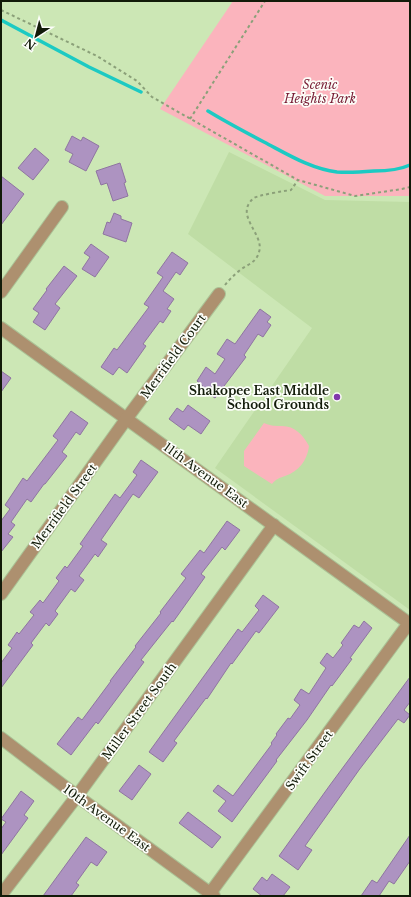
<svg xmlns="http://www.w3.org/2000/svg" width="411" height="897" viewBox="0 0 411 897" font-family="'Libre Baskerville',serif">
	<rect width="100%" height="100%" fill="#cce7b5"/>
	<!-- built -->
	<polygon fill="#bfdda5" points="229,152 325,200 410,202 410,610 215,468 312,328 188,234"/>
	<!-- park -->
	<g fill="#fbb4bd">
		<polygon points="233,1 410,1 410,196 325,196 160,109"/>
		<path d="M264 423C271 426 275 426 282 426 295 426 303 435 309 446 307 461 299 471 285 476 279 478 276 479 272 484L244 466V451Z"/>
	</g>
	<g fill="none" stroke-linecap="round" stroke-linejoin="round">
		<!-- stream -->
		<g stroke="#1ccac3" stroke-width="3.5">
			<polyline points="1,20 89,67 141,92"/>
			<path d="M208 111C226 122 245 132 264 142 287 154 311 169 337 172 349 173 362 172 374 171 386 171 399 170 410 165"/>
		</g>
	</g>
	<!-- building -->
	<g fill="#ad93c1" stroke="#8f75a1">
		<polygon points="72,136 81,141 83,137 99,146 86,171 69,162 73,154 65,150"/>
		<polygon points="35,148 49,160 33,180 18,168"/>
		<polygon points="120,163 126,182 124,183 128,196 113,201 107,183 101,185 96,171"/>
		<polygon points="1,176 24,194 1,225"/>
		<polygon points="114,213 121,216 121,219 132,223 126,242 103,234 107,222 110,223"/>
		<polygon points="91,244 109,257 95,277 82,269 90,257 84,253"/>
		<polygon points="172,252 188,263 180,275 176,272 163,291 174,299 167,309 171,311 163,323 160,321 143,344 146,346 127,373 119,367 113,375 101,367 114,348 117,350 149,307 144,304 163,277 157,273"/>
		<polygon points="64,266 77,276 55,304 60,308 45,330 33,322 39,313 33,309 47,290 46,289"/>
		<polygon points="260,309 271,317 267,322 271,325 263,337 258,334 244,355 246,357 215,398 201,389 203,386 197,381 206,367 215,374 225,359 217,354 227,339 235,344"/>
		<polygon points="1,371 11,378 1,392"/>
		<polygon points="188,405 210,421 201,434 188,425 184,430 169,419 177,408 183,412"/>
		<polygon points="71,411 88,423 80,435 76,432 62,452 67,456 45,484 44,484 31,502 27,499 11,522 15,525 8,534 13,537 1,552 1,521 10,509 5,505 23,478 27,481 58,440 53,436"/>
		<polygon points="141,460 158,472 139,498 133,494 101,540 107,544 98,557 95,554 79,576 84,580 75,592 71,589 55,611 58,614 49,626 46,623 31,643 33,645 1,688 1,663 12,648 8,645 17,632 19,634 34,615 30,612 40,600 43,603 59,581 56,578 65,566 67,568 83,546 80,544 115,494 120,498 137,475 133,472"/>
		<polygon points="227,521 240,530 225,550 222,547 201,574 205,577 193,594 173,622 172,621 141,660 144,662 98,724 96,722 71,755 57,744 78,717 82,720 111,681 110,681 136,647 135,646 161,613 160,612 186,578 181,574 200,550 204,553"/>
		<polygon points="263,595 279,607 259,633 256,631 232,664 231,663 207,699 206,698 174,741 177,743 163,762 149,752 238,629 242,632 259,610 255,606"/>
		<polygon points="364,621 372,628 350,658 352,659 332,686 331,685 307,720 276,760 277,761 232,822 218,811 226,801 213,791 218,785 233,796 272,744 271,743 277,735 276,734 288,718 290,719 300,705 294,700 301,689 309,694 326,668 320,663 327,653 333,658 343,645 341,643 354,625 359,628"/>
		<polygon points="410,677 410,702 404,710 410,715 404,723 398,719 359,770 305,846 312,850 298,870 279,856 330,785"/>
		<polygon points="139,765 151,774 132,800 119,791"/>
		<polygon points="21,791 34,801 24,815 28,818 1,855 1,829 6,822 1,819"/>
		<polygon points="188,812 221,837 212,848 179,823"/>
		<polygon points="410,835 410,861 394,884 389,881 379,896 361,896 372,880 377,883"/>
		<polygon points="86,837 107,852 97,866 91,862 76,883 79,885 71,896 43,896"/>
		<polygon points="272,874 290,887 283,896 262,896 253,889 262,877 267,881"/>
	</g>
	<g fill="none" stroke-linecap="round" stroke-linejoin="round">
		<defs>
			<g id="minor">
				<polyline points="1,292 62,207"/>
				<polyline points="1,328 410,624"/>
				<polyline points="1,594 127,418 219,294"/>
				<polyline points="1,738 77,796 214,896"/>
				<polyline points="1,895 77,796 274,525"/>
				<polyline points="208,896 409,623"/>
			</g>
		</defs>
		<!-- minor casing -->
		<use href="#minor" stroke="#abc296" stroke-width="14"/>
		<!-- path -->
		<g stroke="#8ba079" stroke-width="2" stroke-dasharray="3 3" stroke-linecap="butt">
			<polyline points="1,10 97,56 137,81 152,97 298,180 355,196 402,189 410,187"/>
			<polyline points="190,119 265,1"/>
			<path d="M225 285C229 280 234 275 240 270 248 264 256 263 259 252 265 234 233 215 254 198 259 195 284 191 291 190L298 180"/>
		</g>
		<!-- minor -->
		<use href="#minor" stroke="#ad906f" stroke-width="12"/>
	</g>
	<!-- markers -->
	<circle fill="#8138ab" stroke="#fcfef9" stroke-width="1.5" cx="337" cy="397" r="4"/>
	<g text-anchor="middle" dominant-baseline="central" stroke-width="3.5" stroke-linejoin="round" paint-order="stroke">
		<!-- park labels -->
		<g font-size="12" font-style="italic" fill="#771b33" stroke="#fcfef9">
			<text x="320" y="84">Scenic<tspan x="320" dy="14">Heights Park</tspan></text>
		</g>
		<!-- street labels -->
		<g font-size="12" fill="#121b09" stroke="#fcfef9">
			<text transform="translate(173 356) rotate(-54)">Merrifield Court</text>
			<text transform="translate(206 475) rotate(36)">11th Avenue East</text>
			<text transform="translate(64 506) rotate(-54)">Merrifield Street</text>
			<text transform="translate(139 711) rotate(-54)">Miller Street South</text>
			<text transform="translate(309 760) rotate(-54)">Swift Street</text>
			<text transform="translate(107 818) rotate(36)">10th Avenue East</text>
		</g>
		<!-- poi labels -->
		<g font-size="12" font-weight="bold" fill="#121b09" stroke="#fcfef9" text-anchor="end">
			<text x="329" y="390">Shakopee East Middle<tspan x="329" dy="14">School Grounds</tspan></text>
		</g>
	</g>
	<!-- border -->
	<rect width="411" height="897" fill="none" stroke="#121b09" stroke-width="4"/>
	<!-- north arrow -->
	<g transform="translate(36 36) rotate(216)" stroke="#fcfef9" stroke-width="3" paint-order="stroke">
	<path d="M0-3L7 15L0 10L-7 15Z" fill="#121b09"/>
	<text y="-6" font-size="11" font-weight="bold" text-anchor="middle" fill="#121b09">N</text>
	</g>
</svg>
